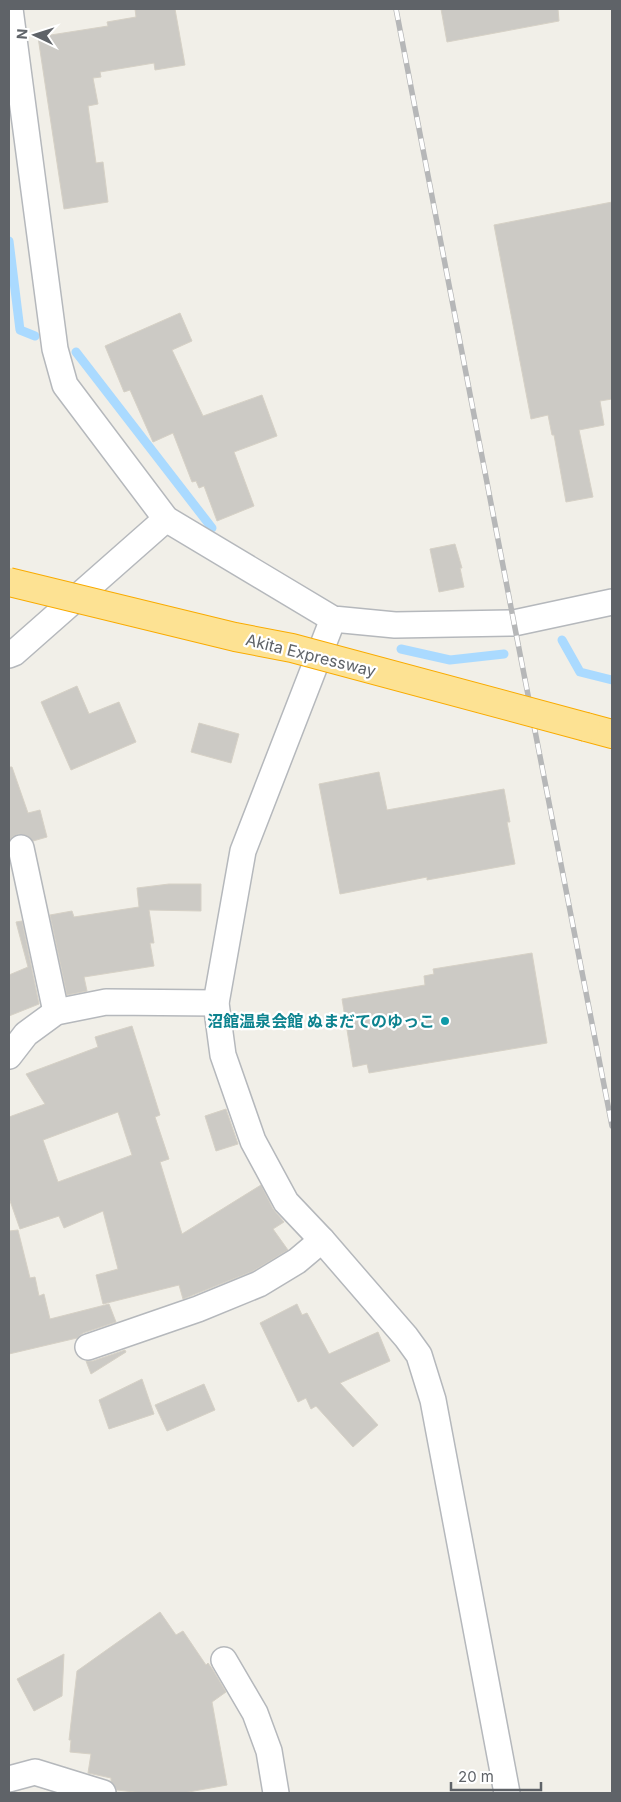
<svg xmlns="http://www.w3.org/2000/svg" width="621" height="1802" viewBox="0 0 621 1802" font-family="Inter,'Noto Sans JP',sans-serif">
	<rect width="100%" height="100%" fill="#f1efe8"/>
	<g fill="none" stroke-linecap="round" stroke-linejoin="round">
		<!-- stream -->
		<g stroke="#aadaff" stroke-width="9">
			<polyline points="9,241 20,330 35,336"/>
			<polyline points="76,352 212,528"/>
			<polyline points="562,640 580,672 612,680"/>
			<polyline points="401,649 450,660 504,654"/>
		</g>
	</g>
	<!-- building -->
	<g fill="#cccac5" stroke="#d6d1c6" fill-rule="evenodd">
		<polygon points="135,9 175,9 185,65 155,70 154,63 100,72 101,77 93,78 98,104 88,106 96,163 103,162 108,202 64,209 38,37 108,26 107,22 136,17"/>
		<polygon points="441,9 558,9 559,21 447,42"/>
		<polygon points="612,202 612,399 600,401 604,425 579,430 593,497 566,502 554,435 552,435 548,415 531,419 494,225"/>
		<polygon points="180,313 192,341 172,350 203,416 262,395 277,436 234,452 254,506 217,521 204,486 199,488 196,481 192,482 173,433 153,442 130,390 124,392 105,346"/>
		<polygon points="455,544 462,568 460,568 464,587 439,592 430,549"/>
		<polygon points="77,686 89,714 119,702 136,742 71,770 41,702"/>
		<polygon points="199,723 239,734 231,763 191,752"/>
		<polygon points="9,767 12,767 28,813 40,810 47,837 33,841 26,835 18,834 12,837 9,841"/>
		<polygon points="379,772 387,810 504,789 510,822 507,822 515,864 427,880 427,877 340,894 319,784"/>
		<polygon points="169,884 201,884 201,911 149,910 154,943 150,943 154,966 84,977 87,991 67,995 50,915 72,911 74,917 139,907 137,888"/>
		<polygon points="22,921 39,1004 9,1016 9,975 28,967 16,922"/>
		<polygon points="532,953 547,1043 369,1073 367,1064 353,1067 342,999 425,985 424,976 434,974 433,969"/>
		<path d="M132 1026 160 1115 155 1117 169 1159 160 1162 182 1234 261 1185 273 1209 284 1222 273 1229 288 1250 253 1271 183 1299 179 1285 103 1304 96 1275 118 1269 103 1211 64 1228 59 1216 20 1229 9 1198V1117L45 1104 26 1074 98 1047 95 1037ZM118 1112 132 1155 58 1182 43 1140Z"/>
		<polygon points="226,1109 238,1144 216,1151 205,1116"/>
		<polygon points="18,1230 30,1278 35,1277 39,1296 44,1294 50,1319 109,1304 116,1322 83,1333 77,1338 9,1354 9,1231"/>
		<polygon points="297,1304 302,1315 307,1313 329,1354 378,1332 390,1361 340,1383 378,1425 353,1447 316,1406 311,1409 306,1398 298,1402 260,1323"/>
		<polygon points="125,1350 126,1352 91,1374 86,1361 93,1361"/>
		<polygon points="142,1379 154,1414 109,1429 99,1400"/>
		<polygon points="204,1384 215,1410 167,1431 155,1405"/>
		<polygon points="160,1612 176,1635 183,1631 206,1665 208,1663 213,1670 226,1692 212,1702 227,1785 183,1793 143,1793 117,1790 111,1782 111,1778 88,1773 91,1754 70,1752 71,1740 69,1740 77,1671"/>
		<polygon points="64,1654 62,1696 34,1711 17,1679"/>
	</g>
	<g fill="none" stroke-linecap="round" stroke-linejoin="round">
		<defs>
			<g id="street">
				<polyline points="10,9 55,349 65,385 166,519 333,619 395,625 514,623 612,602"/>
				<polyline points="333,619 243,851 216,1003 223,1055 253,1141 286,1202 322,1240 406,1337 419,1355 433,1400 507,1793"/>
				<polyline points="9,655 14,653 166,519"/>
				<polyline points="21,848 56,1012"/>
				<polyline points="9,1056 26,1034 56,1012 106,1002 216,1003"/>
				<polyline points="88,1347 198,1309 259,1284 297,1261 322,1240"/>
				<polyline points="224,1660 255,1713 269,1751 276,1793"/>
				<polyline points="9,1779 35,1772 103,1793"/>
			</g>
			<polyline id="highway" points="586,727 612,734"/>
		</defs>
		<!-- street casing -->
		<use href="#street" stroke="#b5b8bc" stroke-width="28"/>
		<!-- highway casing -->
		<use href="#highway" stroke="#f9ab00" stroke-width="30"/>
		<!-- street -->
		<use href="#street" stroke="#fff" stroke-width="25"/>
		<!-- highway -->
		<use href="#highway" stroke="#fde293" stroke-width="28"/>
		<defs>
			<polyline id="rail" points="396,9 514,623 612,1126"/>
		</defs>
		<!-- rail casing -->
		<use href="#rail" stroke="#b6b7b8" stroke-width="5.5"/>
		<!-- rail -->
		<use href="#rail" stroke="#fff" stroke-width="4" stroke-dasharray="11" stroke-linecap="butt"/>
		<defs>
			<polyline id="highway-bridge" points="9,582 235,637 292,648 586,727"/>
		</defs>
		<!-- highway-bridge casing -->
		<use href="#highway-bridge" stroke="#f9ab00" stroke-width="30" stroke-linecap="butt"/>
		<!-- highway-bridge -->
		<use href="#highway-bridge" stroke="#fde293" stroke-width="28"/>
	</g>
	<!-- markers -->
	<circle fill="#0f9aa8" stroke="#fff" stroke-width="2" cx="445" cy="1021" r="5"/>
	<g text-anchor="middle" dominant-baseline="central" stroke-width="4.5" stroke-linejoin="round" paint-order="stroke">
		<!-- street labels -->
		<g font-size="16" fill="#5f6368" stroke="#fff">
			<text transform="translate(311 655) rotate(14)">Akita Expressway</text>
		</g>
		<!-- culture labels -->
		<g font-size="16" font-weight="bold" fill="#0d838f" stroke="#fff" text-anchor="end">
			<text x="435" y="1021">沼館温泉会館 ぬまだてのゆっこ</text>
		</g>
	</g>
	<!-- border -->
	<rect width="621" height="1802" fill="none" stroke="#5f6368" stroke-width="20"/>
	<!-- north arrow -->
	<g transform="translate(35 35) rotate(274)" stroke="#ffffff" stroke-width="4" paint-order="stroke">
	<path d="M0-4L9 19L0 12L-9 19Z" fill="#5f6368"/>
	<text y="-8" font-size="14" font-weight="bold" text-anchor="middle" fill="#5f6368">N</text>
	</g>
	<!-- scale -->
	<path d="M451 1782v8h90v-8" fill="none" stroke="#5f6368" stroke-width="2.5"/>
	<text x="458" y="1782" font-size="15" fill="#5f6368" stroke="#ffffff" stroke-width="4" paint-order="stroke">20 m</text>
</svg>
